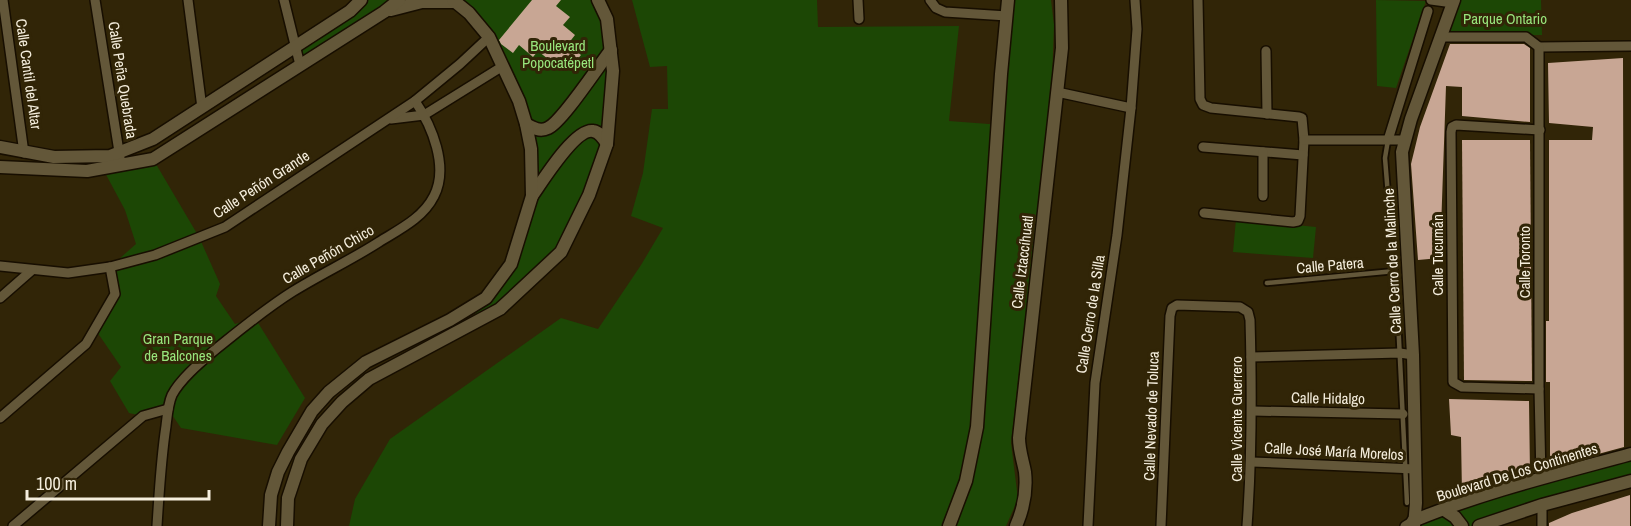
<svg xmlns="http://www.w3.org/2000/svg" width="1631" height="526" viewBox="0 0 1631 526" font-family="'Archivo Narrow',sans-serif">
	<rect width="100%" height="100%" fill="#312507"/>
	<!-- green -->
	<g fill="#1c4705">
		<polygon points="358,0 429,0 412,3 301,63 300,45"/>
		<polygon points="446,0 594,0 606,19 612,72 607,144 561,252 500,309 468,324 511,264 532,196 524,100 485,31"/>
		<polygon points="632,0 817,0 818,27 959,26 949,121 1002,125 1013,0 1051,0 1054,25 1052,80 1011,443 1018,499 1006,526 349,526 355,499 390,439 561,318 598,329 641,265 663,228 631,216 643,173 652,109 668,109 667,66 650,67"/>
		<polygon points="1376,0 1426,1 1396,88 1377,86"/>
		<polygon points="1454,0 1541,0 1542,35 1441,37"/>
		<polygon points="153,159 199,237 220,284 216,296 235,324 255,318 305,398 277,445 181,428 168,409 143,416 129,413 110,381 121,367 95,329 115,294 110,267 136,244 125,210 103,169"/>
		<polygon points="1236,219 1316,227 1313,258 1233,252"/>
		<polygon points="1631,454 1631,481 1479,526 1414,526 1443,509"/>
	</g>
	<!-- building -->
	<g fill="#c8a694">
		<polygon points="532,0 561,0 556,6 570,17 563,25 575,35 568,44 581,55 571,67 558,57 553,63 538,51 533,57 519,45 513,53 501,44 499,40"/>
		<polygon points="1450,44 1524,44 1530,48 1530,122 1462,116 1462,87 1446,86 1440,258 1418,260 1411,164 1420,127"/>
		<polygon points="1623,58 1624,447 1550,467 1550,382 1546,382 1546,321 1549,321 1549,140 1592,140 1593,127 1549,123 1548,63"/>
		<polygon points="1462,140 1530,140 1532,381 1464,380"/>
		<polygon points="1449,399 1529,401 1530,473 1462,494 1461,437 1451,435"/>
		<polygon points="1630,495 1630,526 1549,526 1549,523 1572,513"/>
	</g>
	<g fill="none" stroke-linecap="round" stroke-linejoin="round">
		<defs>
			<g id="service">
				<polyline points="1388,140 1385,158 1398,319 1407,503"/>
				<polyline points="1267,283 1395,271"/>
			</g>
			<g id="minor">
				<polyline points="3,0 24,153"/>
				<polyline points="95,0 120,158"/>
				<polyline points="188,0 202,108"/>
				<polyline points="284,0 300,65"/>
				<polyline points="858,0 859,19"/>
				<polyline points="930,0 936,8 945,12 1007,16"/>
				<polyline points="1198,0 1200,99 1203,105 1211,108 1299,117 1302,118 1304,140 1300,216 1298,221 1293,222 1204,213"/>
				<polyline points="1431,0 1453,3"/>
				<polyline points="1441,37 1526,37 1539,47 1631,46"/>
				<polyline points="1539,47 1539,389 1541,478"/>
				<polyline points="1266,51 1267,114"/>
				<polyline points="1057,92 1131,108"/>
				<polyline points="391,119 424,115 503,66"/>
				<polyline points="1304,140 1405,140"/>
				<polyline points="1388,140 1428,11"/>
				<polyline points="1203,147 1303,155"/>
				<polyline points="1263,152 1263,196"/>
				<polyline points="0,266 68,273 110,267 155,255 225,227 415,101 460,64 489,37"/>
				<polyline points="0,298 32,270"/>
				<polyline points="1251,357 1400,353 1413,355"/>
				<polyline points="1539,389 1462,387 1453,382 1451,132 1452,127 1456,125 1540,130"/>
				<polyline points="1253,411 1403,414"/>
				<polyline points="0,418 86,344 115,294 110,267"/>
				<polyline points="1252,462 1415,469"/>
				<polyline points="1542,505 1542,526"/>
				<polyline points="13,526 143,416 168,409"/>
				<path d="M157 526C159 493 161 459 166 426 167 417 168 404 172 395 181 378 202 361 216 349 241 329 265 309 292 292 321 274 351 260 379 242 400 229 423 218 434 196 449 167 432 126 415 101"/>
				<polyline points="1088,526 1095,383 1117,235 1131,108 1137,29 1135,0"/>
				<path d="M1161 526 1170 316 1172 308 1177 305 1240 307 1248 312 1250 320C1252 389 1252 457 1247 526"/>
				<polyline points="1405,526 1413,521"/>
			</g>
			<g id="tertiary">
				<polyline points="391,10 422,2 455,2"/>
				<path d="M526 124C533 128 540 132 548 128 562 122 599 65 611 50"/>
				<polyline points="0,147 54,157 110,156 153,139 350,11 361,0"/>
				<polyline points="0,167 87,171 153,159 384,12 399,0"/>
				<path d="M532 196C542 182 575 128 593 131 600 132 604 139 607 144"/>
				<polyline points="1443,509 1455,517 1462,526"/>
				<path d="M1413 521C1483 492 1558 474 1631 454"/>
				<polyline points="269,526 271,495 278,472 288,452 312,411 329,392 366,362 450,320 486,298 511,264 532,196 531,149 526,124 519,101 489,37 469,13 453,0"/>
				<polyline points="287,526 288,498 301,459 322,424 342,402 369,379 500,309 561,252 589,195 607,144 613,71 607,19 598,0"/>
				<polyline points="949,526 966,481 977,427 1001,74 1008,0"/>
				<path d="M1016 526C1023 510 1027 490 1025 472 1023 461 1019 450 1019 438L1062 48 1061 0"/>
				<polyline points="1414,526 1416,503 1413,355 1402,152 1411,119 1454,0"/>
				<polyline points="1479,526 1542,505 1631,481"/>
			</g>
		</defs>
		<!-- service casing -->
		<use href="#service" stroke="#170e00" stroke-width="8"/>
		<!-- minor casing -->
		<use href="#minor" stroke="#170e00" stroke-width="12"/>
		<!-- tertiary casing -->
		<use href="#tertiary" stroke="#170e00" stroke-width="15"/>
		<!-- service -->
		<use href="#service" stroke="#635739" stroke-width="4.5"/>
		<!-- minor -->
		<use href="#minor" stroke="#635739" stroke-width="9"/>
		<!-- tertiary -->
		<use href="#tertiary" stroke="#635739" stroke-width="12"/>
	</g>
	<g text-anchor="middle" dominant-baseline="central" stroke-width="6" stroke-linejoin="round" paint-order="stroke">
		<!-- park labels -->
		<g font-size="15" fill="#98e57c" stroke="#312507">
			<text x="1505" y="18">Parque Ontario</text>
			<text x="558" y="45">Boulevard<tspan x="558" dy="17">Popocatépetl</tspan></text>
			<text x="178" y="338">Gran Parque<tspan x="178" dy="17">de Balcones</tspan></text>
		</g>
		<!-- street labels -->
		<g font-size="15" fill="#f5eedd" stroke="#312507">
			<text transform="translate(29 74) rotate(82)">Calle Cantil del Altar</text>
			<text transform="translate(123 80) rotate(81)">Calle Peña Quebrada</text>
			<text transform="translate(261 184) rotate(-33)">Calle Peñón Grande</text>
			<text transform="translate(328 254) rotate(-30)">Calle Peñón Chico</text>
			<text transform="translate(1437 255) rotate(-90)">Calle Tucumán</text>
			<text transform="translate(1392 261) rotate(-93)">Calle Cerro de la Malinche</text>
			<text transform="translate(1022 262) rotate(-83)">Calle Iztaccíhuatl</text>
			<text transform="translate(1524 262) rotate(-90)">Calle Toronto</text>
			<text transform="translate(1330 265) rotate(-5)">Calle Patera</text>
			<text transform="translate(1090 314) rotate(-81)">Calle Cerro de la Silla</text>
			<text transform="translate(1328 398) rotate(1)">Calle Hidalgo</text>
			<text transform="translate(1151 416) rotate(-88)">Calle Nevado de Toluca</text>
			<text transform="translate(1236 419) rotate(-90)">Calle Vicente Guerrero</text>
			<text transform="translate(1334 451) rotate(3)">Calle José María Morelos</text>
			<text transform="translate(1517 472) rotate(-17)">Boulevard De Los Continentes</text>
		</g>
	</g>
	<!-- scale -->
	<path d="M27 490v9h182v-9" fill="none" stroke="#f5eedd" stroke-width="3"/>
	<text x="36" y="490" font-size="18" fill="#f5eedd" stroke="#312507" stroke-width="4.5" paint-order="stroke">100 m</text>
</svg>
